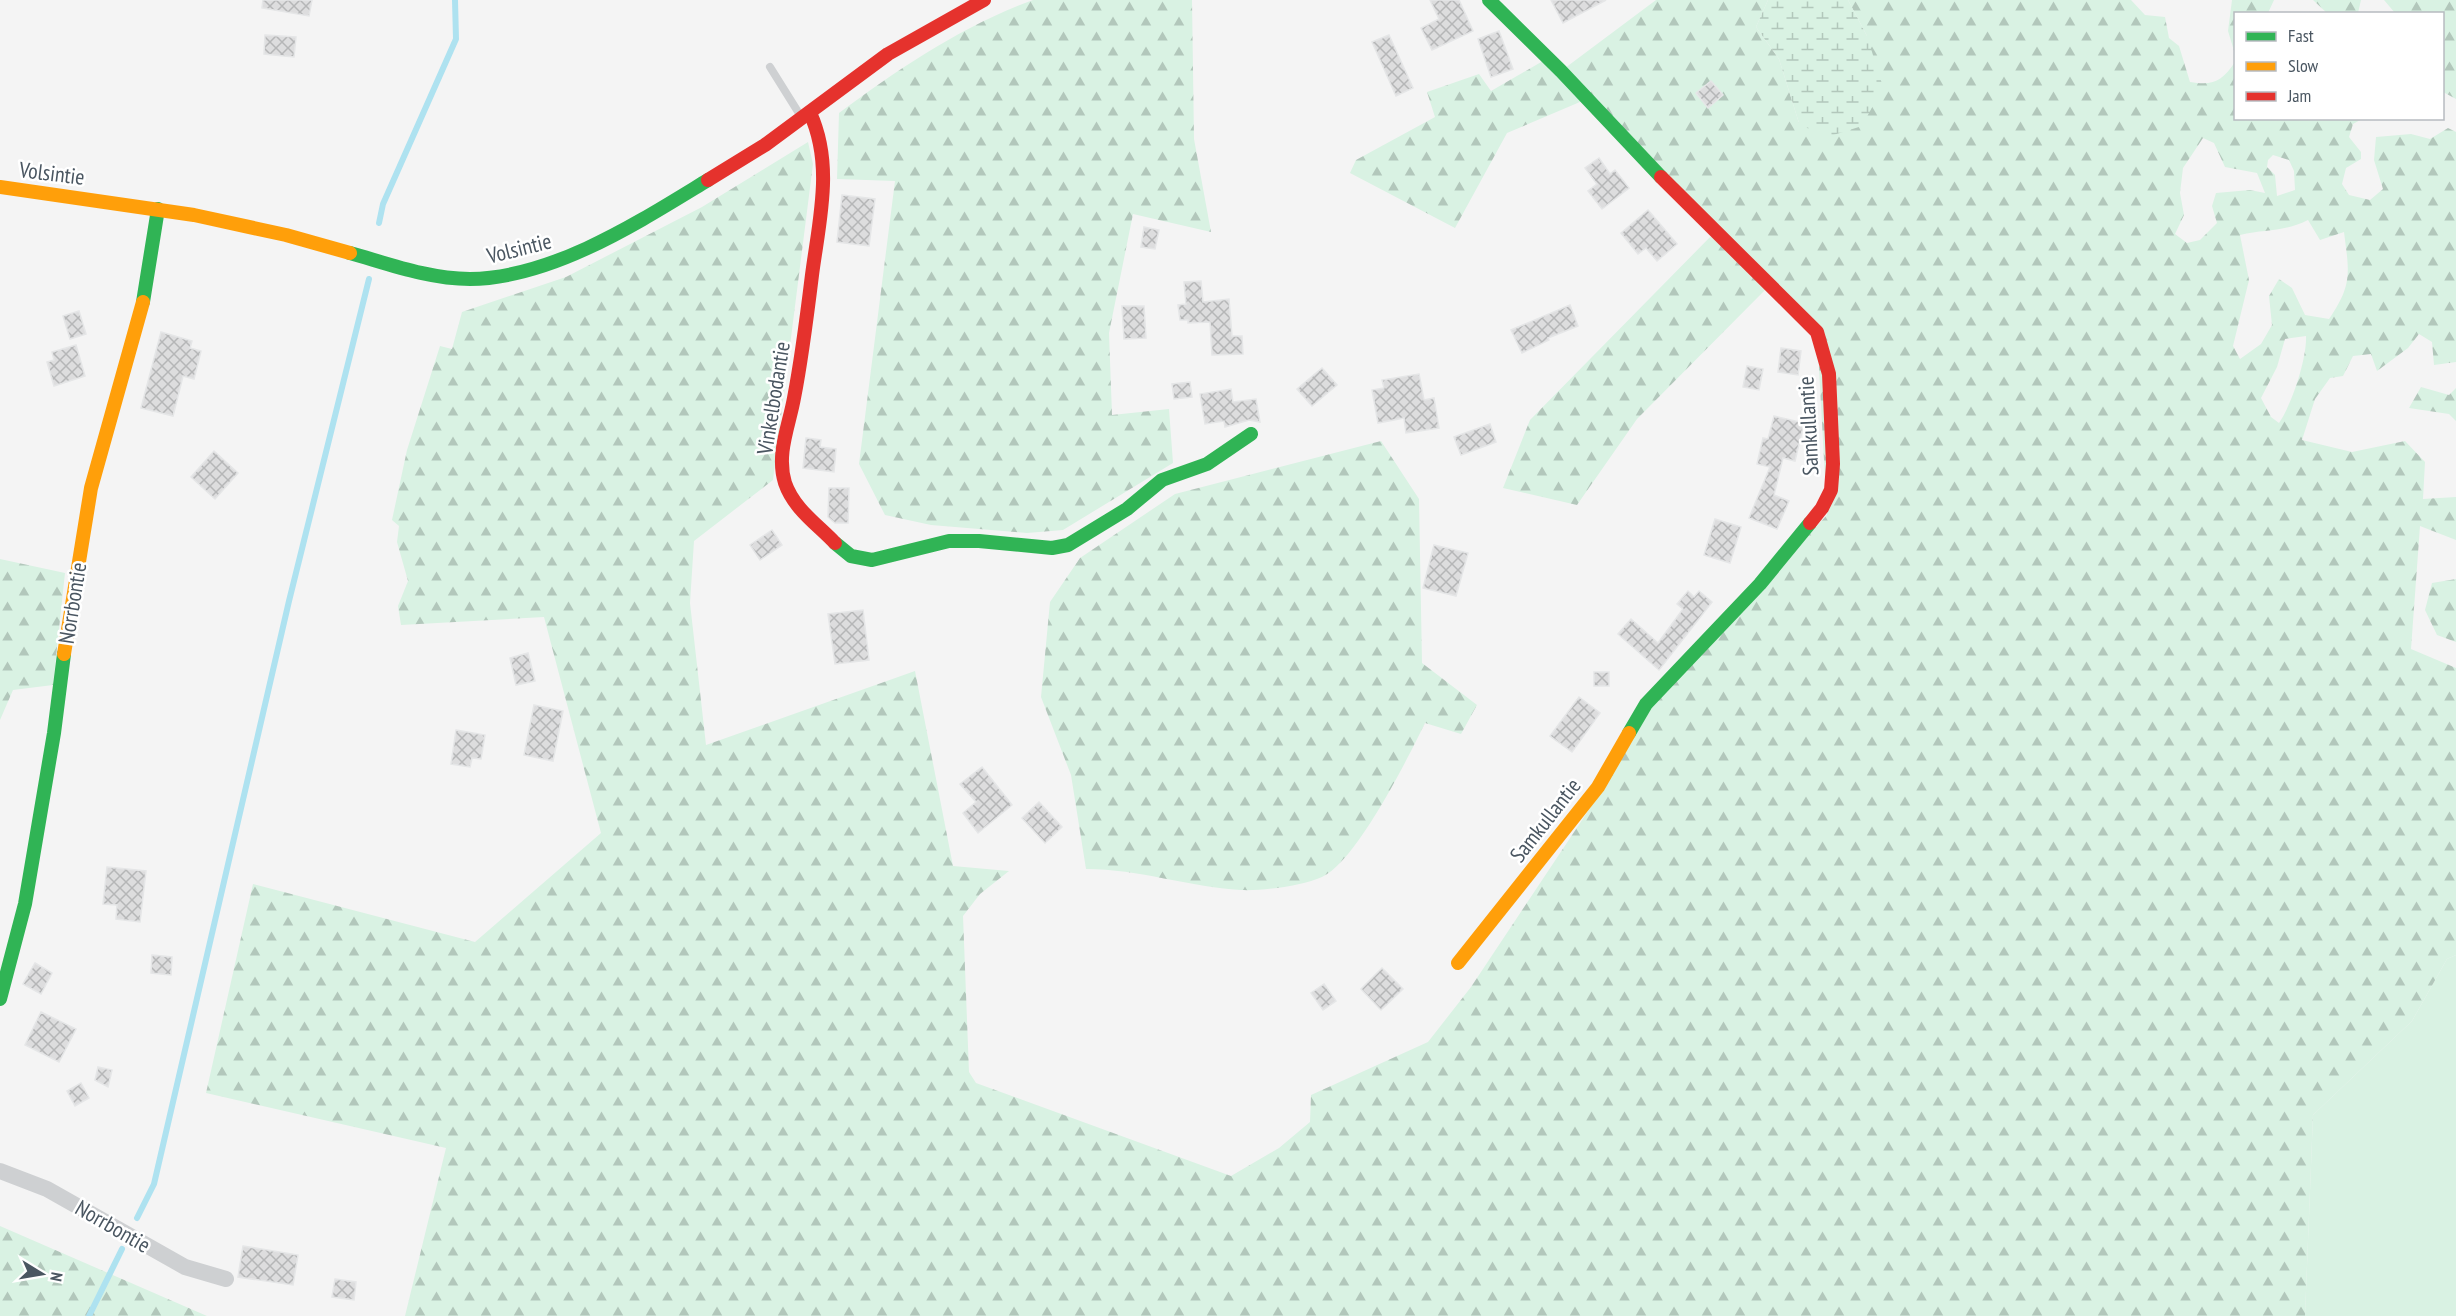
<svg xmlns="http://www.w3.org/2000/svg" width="2456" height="1316" viewBox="0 0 2456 1316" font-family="'PT Sans Narrow',sans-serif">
	<defs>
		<pattern id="forest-firs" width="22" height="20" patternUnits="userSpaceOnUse" patternTransform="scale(1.5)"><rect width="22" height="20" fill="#d9f2e3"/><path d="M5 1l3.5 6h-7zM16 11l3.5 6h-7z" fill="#b2c7bb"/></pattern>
		<pattern id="wetland-marsh" width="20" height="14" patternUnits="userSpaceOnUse" patternTransform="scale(1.5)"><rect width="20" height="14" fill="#d9f2e3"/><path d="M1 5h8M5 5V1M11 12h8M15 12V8" fill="none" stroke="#b2c7bb"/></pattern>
		<pattern id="building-cross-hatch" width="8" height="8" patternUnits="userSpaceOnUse" patternTransform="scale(1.5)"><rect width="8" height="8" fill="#ddddde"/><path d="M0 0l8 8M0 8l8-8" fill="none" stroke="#b5b6b7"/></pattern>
	</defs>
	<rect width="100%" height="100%" fill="#f4f4f4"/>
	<!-- grass -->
	<polygon fill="#d9f2e3" points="2456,955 2456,1316 2305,1316 2313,1115 2412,1021 2447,959"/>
	<!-- forest -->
	<g fill="url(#forest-firs)" fill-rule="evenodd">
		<path d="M1033 0H1192L1194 139 1211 232 1133 214 1109 333 1112 415 1169 409 1173 463 1063 530 1027 533 931 525 885 515 859 464 895 181 837 179 839 113C900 68 962 26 1033 0Z"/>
		<path d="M1656 0H1768L1756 27 1779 59 1799 123 1867 36 1848 0H2131L2145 15 2165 17 2169 38 2179 46 2190 82C2214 86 2222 81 2235 62L2236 118 2362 119 2353 124 2349 137 2361 152V159L2346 168 2342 184 2349 195 2370 200 2383 189 2374 160 2376 137 2411 134 2430 139 2448 128 2456 132V362L2434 365 2432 342 2419 334 2408 348 2377 371 2371 354 2353 356 2343 376 2330 378 2315 399 2302 440 2352 452 2405 441 2425 462 2423 499 2456 497V540L2420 526 2411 649 2456 668V955L2447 959 2412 1021 2313 1115 2305 1316H405L446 1148 206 1093 253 884 475 942 601 833 544 617 401 625 398 606 408 581 397 542 399 526 392 520 407 450 440 346 452 349 462 312 566 277 702 207 808 142 813 164 773 480 694 541 690 603 706 745 915 671 953 866 1009 871 980 894 963 916 969 1072 976 1083 1231 1176 1279 1148 1310 1122 1311 1095 1428 1042 1471 987 1602 790 1655 702 1827 515 1817 332 1769 286 1637 419 1577 505 1503 488 1530 420 1714 233 1587 99 1507 133 1455 228 1350 173 1356 160 1435 117 1427 92 1479 74 1491 91 1548 58 1561 71ZM2203 138 2214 143 2225 167 2257 173 2265 193 2250 190 2216 193 2212 206 2217 223 2200 240 2187 243 2175 234 2184 215 2180 193 2183 168ZM2273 155 2289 160 2294 171 2295 190 2277 196 2275 175 2267 167 2268 160ZM2308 220 2320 240 2344 232C2349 272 2353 284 2329 319L2305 315 2292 288 2279 279 2269 296 2272 325 2261 344 2240 359 2233 346 2249 280 2240 235C2266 229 2284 232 2308 220ZM2306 336C2307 358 2292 404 2279 423L2271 417 2261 398 2277 367 2285 339Z"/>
		<polygon points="2232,0 2274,0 2268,13 2236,14 2235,54 2228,31"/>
		<polygon points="2313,0 2361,0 2358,13 2328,14"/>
		<polygon points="2384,0 2456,0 2456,99 2443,92 2442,14 2395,13"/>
		<polygon points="2421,387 2449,395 2456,388 2456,421 2449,414 2409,408"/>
		<path d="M1381 441 1419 499 1422 663 1477 705 1461 734 1425 723C1408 758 1356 862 1322 877 1302 886 1263 891 1241 890 1189 887 1139 869 1086 869L1071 775 1041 697 1050 602 1080 558 1175 494Z"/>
		<polygon points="0,559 65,573 53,685 13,690 0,720"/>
		<polygon points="2456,579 2456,642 2437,635 2425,610 2432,583"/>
		<polygon points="0,1226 207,1316 0,1316"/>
	</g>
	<!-- wetland -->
	<polygon fill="url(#wetland-marsh)" points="1768,0 1848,0 1867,36 1883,87 1862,126 1824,138 1799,123 1779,59 1756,27"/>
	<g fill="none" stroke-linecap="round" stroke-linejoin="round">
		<!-- stream -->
		<g stroke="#aee2f0" stroke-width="6">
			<polyline points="379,223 383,204 456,39 455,0"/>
			<polyline points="137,1218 154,1184 289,601 369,279"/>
			<polyline points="89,1316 122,1249"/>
		</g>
	</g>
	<!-- building -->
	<g fill="url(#building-cross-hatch)" stroke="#e5e6e7" stroke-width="1.5">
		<polygon points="263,0 312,0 309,16 262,8"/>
		<polygon points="1430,0 1459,0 1473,31 1432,50 1421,28 1439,19"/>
		<polygon points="1551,0 1606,0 1563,23"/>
		<polygon points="1499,31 1513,69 1491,77 1478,39"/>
		<polygon points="265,35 296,37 294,57 264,54"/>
		<polygon points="1389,35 1413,88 1396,96 1372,42"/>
		<polygon points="1711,81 1723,95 1708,108 1696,93"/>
		<polygon points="1599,158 1610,174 1615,170 1629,188 1602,209 1588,191 1597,184 1585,168"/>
		<polygon points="842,195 875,199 869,246 837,242"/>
		<polygon points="1648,210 1677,244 1657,261 1646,248 1638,254 1621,233"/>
		<polygon points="1144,227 1159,230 1155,249 1141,247"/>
		<polygon points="1201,281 1203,302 1229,299 1232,336 1242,336 1243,354 1212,355 1210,322 1188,323 1188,320 1180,320 1178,305 1186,304 1184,282"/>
		<polygon points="1570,305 1578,326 1548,338 1549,340 1522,353 1511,330"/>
		<polygon points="1122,306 1144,306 1146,338 1124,339"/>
		<polygon points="79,311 86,334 70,339 63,316"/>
		<polygon points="161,332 192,341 190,348 201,351 194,379 183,376 173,416 141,408"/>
		<polygon points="76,345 85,376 54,386 47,362 54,360 52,352"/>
		<polygon points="1781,348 1801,351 1798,375 1778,372"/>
		<polygon points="1747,366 1763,369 1759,390 1743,387"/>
		<polygon points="1322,368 1337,385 1312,406 1297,389"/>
		<polygon points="1419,374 1424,400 1434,398 1439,428 1406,433 1404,418 1378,423 1372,390 1384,388 1382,380"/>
		<polygon points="1190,382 1192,397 1174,399 1172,384"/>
		<polygon points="1231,389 1233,402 1256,399 1260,422 1249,420 1225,427 1224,421 1205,424 1200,394"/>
		<polygon points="1774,416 1804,423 1795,461 1783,458 1774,495 1789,501 1777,529 1749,518 1770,467 1757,464 1763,438 1768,439"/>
		<polygon points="1490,424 1496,442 1461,455 1454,437"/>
		<polygon points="806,438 821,440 820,447 836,449 834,472 803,468"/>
		<polygon points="214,451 238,473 215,499 191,477"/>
		<polygon points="829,488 849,488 848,523 835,523 828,517"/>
		<polygon points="1715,519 1741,527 1730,563 1704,555"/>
		<polygon points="772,530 782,545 760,560 750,545"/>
		<polygon points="1434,545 1468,553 1456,596 1423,588"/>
		<polygon points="1688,591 1694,597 1699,591 1712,602 1659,670 1618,634 1631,619 1658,643 1683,609 1677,604"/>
		<polygon points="863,610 869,660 835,664 828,614"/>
		<polygon points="528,653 535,681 516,685 510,658"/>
		<rect x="1594" y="672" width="15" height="14"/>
		<polygon points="1579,697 1600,713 1572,752 1550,736"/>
		<polygon points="534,705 563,711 553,761 524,755"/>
		<polygon points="456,730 485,735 481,759 472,758 470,767 451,764"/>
		<polygon points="982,767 1012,805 978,833 963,813 976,802 960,784"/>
		<polygon points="1039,802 1062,827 1045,843 1022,818"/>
		<polygon points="107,867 146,871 140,922 116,919 117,905 103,904"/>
		<polygon points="152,955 172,957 171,975 151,973"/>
		<polygon points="35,963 52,973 41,994 23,984"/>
		<polygon points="1382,968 1403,989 1381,1010 1361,989"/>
		<polygon points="1324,984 1336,1001 1323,1010 1311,993"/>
		<polygon points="41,1012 76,1029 59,1062 25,1045"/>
		<polygon points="98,1067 112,1070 108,1087 95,1080"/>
		<polygon points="81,1083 89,1098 75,1106 67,1091"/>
		<polygon points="243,1246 298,1255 293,1285 238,1277"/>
		<polygon points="335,1279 356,1282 354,1300 332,1297"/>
	</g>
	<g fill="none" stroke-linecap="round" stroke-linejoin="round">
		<!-- lane -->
		<polyline stroke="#ced0d2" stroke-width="8" points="770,67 800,115"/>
		<!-- street -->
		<polyline stroke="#ced0d2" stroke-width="16" points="0,1171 47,1189 185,1267 226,1279"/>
		<!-- fast -->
		<g stroke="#30b455" stroke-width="14">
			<polyline points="1489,0 1561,71 1661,177"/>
			<path d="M350 253C389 264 429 279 470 279 553 278 639 222 708 180"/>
			<polyline points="143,302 158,209"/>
			<polyline points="835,543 851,556 872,560 949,541 979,541 1052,548 1068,545 1127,509 1162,480 1207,464 1251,434"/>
			<polyline points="1629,733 1646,704 1760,584 1810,523"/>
			<polyline points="0,999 25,904 54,733 64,654"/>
		</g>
		<!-- slow -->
		<g stroke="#ff9f0a" stroke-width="14">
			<polyline points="0,187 194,215 286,235 350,253"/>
			<polyline points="64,654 91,488 143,302"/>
			<polyline points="1458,963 1598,787 1629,733"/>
		</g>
		<!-- jam -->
		<g stroke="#e5322d" stroke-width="14">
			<path d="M810 113C834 165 819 221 812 275 807 316 802 357 794 398 789 426 776 454 785 483 794 509 817 524 835 543"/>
			<polyline points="1661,177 1817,332 1829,374 1833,464 1831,490 1822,508 1810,523"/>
			<polyline points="708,180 765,145 888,54 984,0"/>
		</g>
	</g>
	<g text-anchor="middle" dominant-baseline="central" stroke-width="5" stroke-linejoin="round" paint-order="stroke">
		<!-- street labels -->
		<g font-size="22" fill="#4a5661" stroke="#fff">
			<text transform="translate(52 173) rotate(7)">Volsintie</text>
			<text transform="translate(519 248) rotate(-14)">Volsintie</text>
			<text transform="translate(773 398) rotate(-81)">Vinkelbodantie</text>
			<text transform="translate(1808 426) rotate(-93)">Samkullantie</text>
			<text transform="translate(72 603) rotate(-81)">Norrbontie</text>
			<text transform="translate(1545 820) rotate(-52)">Samkullantie</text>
			<text transform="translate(113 1226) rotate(30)">Norrbontie</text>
		</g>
	</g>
	<!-- legend -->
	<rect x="2234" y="12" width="210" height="108" fill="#ffffff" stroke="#b7bbc0" stroke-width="1.5"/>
	<rect x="2246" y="32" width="30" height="9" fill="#30b455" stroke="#b7bbc0" stroke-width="1.5"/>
	<text x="2288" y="42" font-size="18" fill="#4a5661">Fast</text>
	<rect x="2246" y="62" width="30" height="9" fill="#ff9f0a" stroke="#b7bbc0" stroke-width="1.5"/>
	<text x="2288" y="72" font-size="18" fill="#4a5661">Slow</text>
	<rect x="2246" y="92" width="30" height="9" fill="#e5322d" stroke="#b7bbc0" stroke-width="1.5"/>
	<text x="2288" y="102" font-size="18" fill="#4a5661">Jam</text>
	<!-- north arrow -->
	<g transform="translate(42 1274) rotate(101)" stroke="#ffffff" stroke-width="4.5" paint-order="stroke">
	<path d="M0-4.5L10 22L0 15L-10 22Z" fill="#4a5661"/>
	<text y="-9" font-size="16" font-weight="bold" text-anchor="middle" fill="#4a5661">N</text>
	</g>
</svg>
